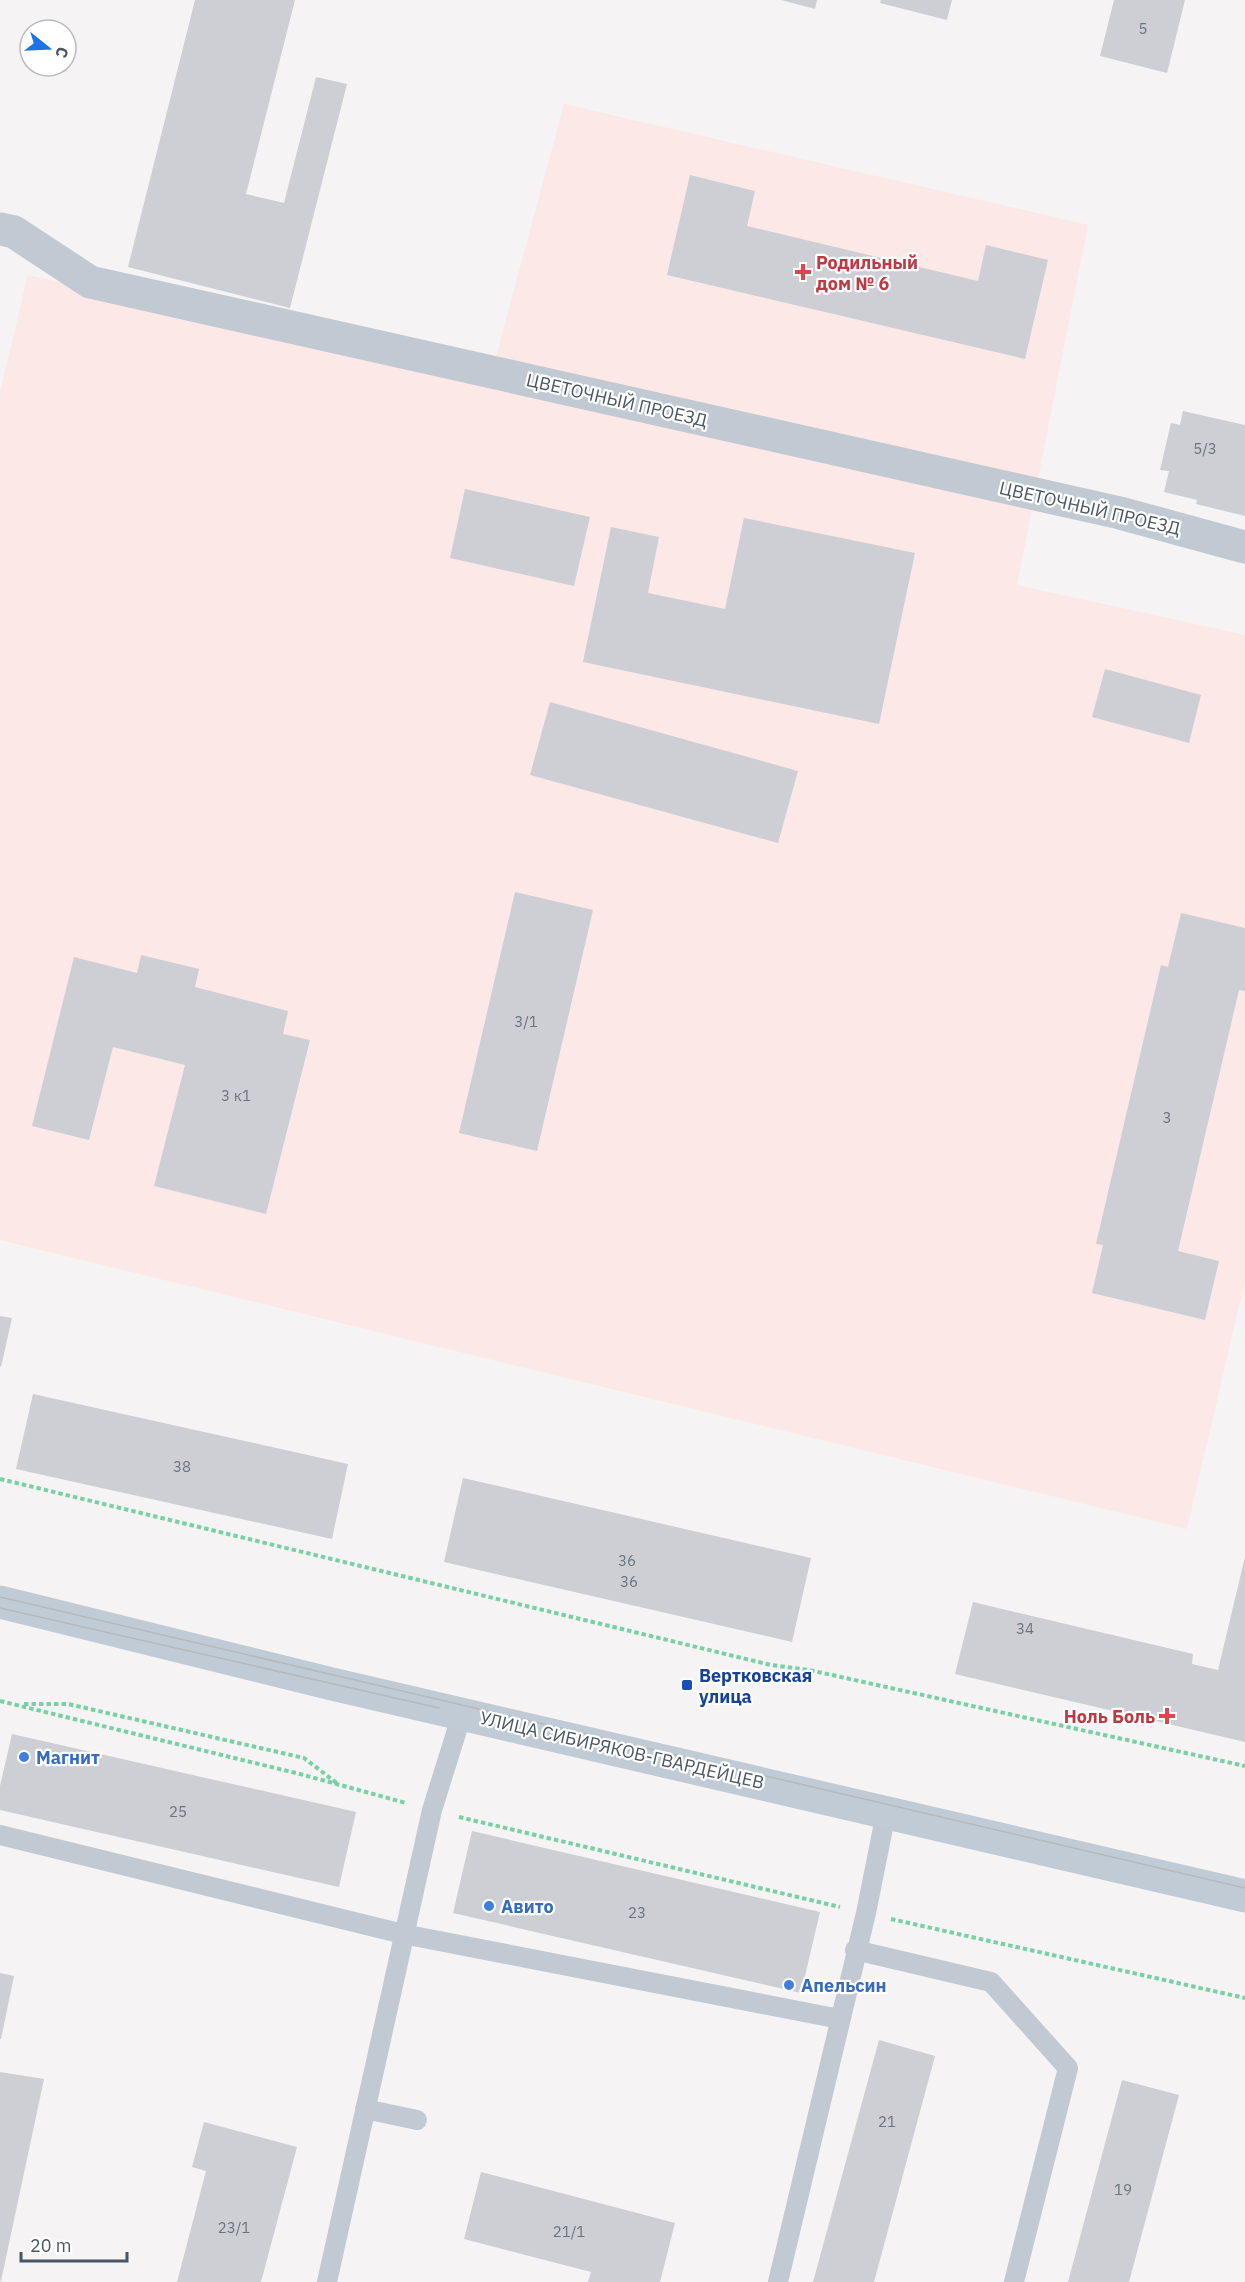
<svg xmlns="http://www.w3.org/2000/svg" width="1245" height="2282" viewBox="0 0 1245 2282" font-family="'IBM Plex Sans',sans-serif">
	<rect width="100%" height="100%" fill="#f5f3f3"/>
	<!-- medical -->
	<polygon fill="#fce8e6" points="564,104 1088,225 1017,585 1245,635 1245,1280 1187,1529 0,1240 0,392 28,275 490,379"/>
	<!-- building -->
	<g fill="#cdcfd5">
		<polygon points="195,0 295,0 246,194 284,203 316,77 347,84 290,308 128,267"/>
		<polygon points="781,0 817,0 815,9"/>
		<polygon points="881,0 952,0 947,20 880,3"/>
		<polygon points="1114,0 1185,0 1167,73 1100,56"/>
		<polygon points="690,175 755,191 747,226 978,281 986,245 1048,260 1025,359 667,275"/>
		<polygon points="1183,411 1245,425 1245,516 1196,504 1197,500 1164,492 1169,471 1160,470 1171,423 1180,425"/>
		<polygon points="465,489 590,517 574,586 450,558"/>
		<polygon points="744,518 915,553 879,724 583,662 611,527 659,537 648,593 725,609"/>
		<polygon points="1105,669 1201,695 1189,743 1092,717"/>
		<polygon points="550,702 798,771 778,843 530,775"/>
		<polygon points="515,892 593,910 537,1151 459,1133"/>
		<polygon points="1181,913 1245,928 1245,991 1239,990 1178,1251 1219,1261 1205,1320 1092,1293 1103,1245 1096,1244 1161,965 1168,967"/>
		<polygon points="141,955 199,969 195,987 288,1011 283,1034 310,1040 266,1214 154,1186 185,1065 113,1047 89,1140 32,1126 74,957 137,973"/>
		<polygon points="0,1316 12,1318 1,1367 0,1366"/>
		<polygon points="33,1394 348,1464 332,1539 16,1469"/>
		<polygon points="463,1478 811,1558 792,1642 444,1562"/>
		<polygon points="1245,1557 1245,1742 955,1674 973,1602 1193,1654 1192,1664 1218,1670"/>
		<polygon points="12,1734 356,1812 339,1887 0,1810 0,1786"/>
		<polygon points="472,1831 820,1912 801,1993 453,1913"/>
		<polygon points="0,1973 14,1976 1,2039 0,2039"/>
		<polygon points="879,2040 935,2056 874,2282 813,2282"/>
		<polygon points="0,2072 44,2079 1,2281 0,2281"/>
		<polygon points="1122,2080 1179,2095 1129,2282 1068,2282"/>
		<polygon points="204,2122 297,2147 261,2282 177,2282 206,2171 192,2167"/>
		<polygon points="481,2172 675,2223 660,2282 588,2282 591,2272 464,2239"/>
	</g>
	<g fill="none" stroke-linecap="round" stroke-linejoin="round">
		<!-- path -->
		<g stroke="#7ad0a6" stroke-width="4" stroke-dasharray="4.5 3" stroke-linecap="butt">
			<polyline points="0,1479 771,1665 809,1670 1245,1766"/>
			<polyline points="0,1701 300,1774 406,1803"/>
			<polyline points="24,1704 68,1704 304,1758 338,1784"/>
			<polyline points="459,1817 840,1907"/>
			<polyline points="891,1919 1245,1998"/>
		</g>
		<!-- lane -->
		<g stroke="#c1cad2" stroke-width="20">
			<polyline points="0,1835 403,1934 840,2019"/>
			<polyline points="855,1950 991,1982 1068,2068 1014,2282"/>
			<polyline points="365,2109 417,2120"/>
			<polyline points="327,2282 432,1810 462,1714"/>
			<polyline points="778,2282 866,1913 886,1813"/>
		</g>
		<!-- street -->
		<polyline stroke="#c1cad2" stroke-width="33" points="0,229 14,232 90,282 1120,513 1245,547"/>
		<!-- secondary -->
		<polyline stroke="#c1cbd6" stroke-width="33" points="0,1602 332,1684 1245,1896"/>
		<!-- tram -->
		<g stroke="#b5b8bd" stroke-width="1.5">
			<polyline points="0,1597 1245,1888"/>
			<polyline points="0,1608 439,1708"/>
		</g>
	</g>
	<!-- markers -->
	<g fill="#e0444e" stroke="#fff" stroke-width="2">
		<path d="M800 263h6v6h6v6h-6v6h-6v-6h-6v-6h6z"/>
		<path d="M1164 1707h6v6h6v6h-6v6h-6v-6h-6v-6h6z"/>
	</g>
	<rect fill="#1a4fb4" stroke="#fff" stroke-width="2" x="681" y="1679" width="12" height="12" rx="3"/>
	<g fill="#3f7fe0" stroke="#fff" stroke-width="2">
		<circle cx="24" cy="1757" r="6"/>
		<circle cx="489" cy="1906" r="6"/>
		<circle cx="789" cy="1985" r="6"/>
	</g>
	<g text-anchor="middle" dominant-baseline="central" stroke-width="4.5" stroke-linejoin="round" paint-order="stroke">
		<!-- number labels -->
		<g font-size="15" fill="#6b747e">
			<text x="1143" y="28">5</text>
			<text x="1205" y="448">5/3</text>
			<text x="526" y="1021">3/1</text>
			<text x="236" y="1095">3 к1</text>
			<text x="1167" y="1117">3</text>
			<text x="182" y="1466">38</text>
			<text x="627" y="1560">36</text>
			<text x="629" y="1581">36</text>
			<text x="1025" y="1628">34</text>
			<text x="178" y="1811">25</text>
			<text x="637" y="1912">23</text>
			<text x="887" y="2121">21</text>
			<text x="1123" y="2189">19</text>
			<text x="234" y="2227">23/1</text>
			<text x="569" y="2231">21/1</text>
		</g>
		<!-- health labels -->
		<g font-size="18" font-weight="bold" fill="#be3a42" stroke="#fff" text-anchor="start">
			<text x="816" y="262">Родильный<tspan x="816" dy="21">дом № 6</tspan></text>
			<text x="1155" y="1716" text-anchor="end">Ноль Боль</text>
		</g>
		<!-- street labels -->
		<g font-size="18" fill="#4a5661" stroke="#fff">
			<text transform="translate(617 400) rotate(13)">ЦВЕТОЧНЫЙ ПРОЕЗД</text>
			<text transform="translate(1090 508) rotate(13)">ЦВЕТОЧНЫЙ ПРОЕЗД</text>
			<text transform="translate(622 1750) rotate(13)">УЛИЦА СИБИРЯКОВ-ГВАРДЕЙЦЕВ</text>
		</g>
		<!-- transit labels -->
		<g font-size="18" font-weight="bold" fill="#164399" stroke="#fff" text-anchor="start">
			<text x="699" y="1675">Вертковская<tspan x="699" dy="21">улица</tspan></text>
		</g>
		<!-- shop labels -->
		<g font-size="18" font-weight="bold" fill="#366cbe" stroke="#fff" text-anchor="start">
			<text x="36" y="1757">Магнит</text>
			<text x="501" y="1906">Авито</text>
			<text x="801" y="1985">Апельсин</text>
		</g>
	</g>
	<!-- north arrow -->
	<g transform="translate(48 48) rotate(108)"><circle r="28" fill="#ffffff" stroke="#b7bbc0" stroke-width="1.5"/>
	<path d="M0-4.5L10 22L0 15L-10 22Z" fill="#1a73e8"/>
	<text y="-9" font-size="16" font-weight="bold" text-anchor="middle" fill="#4a5661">С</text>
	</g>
	<!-- scale -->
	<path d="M21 2252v9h106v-9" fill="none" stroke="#4a5661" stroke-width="3"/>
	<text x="30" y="2252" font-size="18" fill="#4a5661" stroke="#ffffff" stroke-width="4.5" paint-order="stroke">20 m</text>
</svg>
